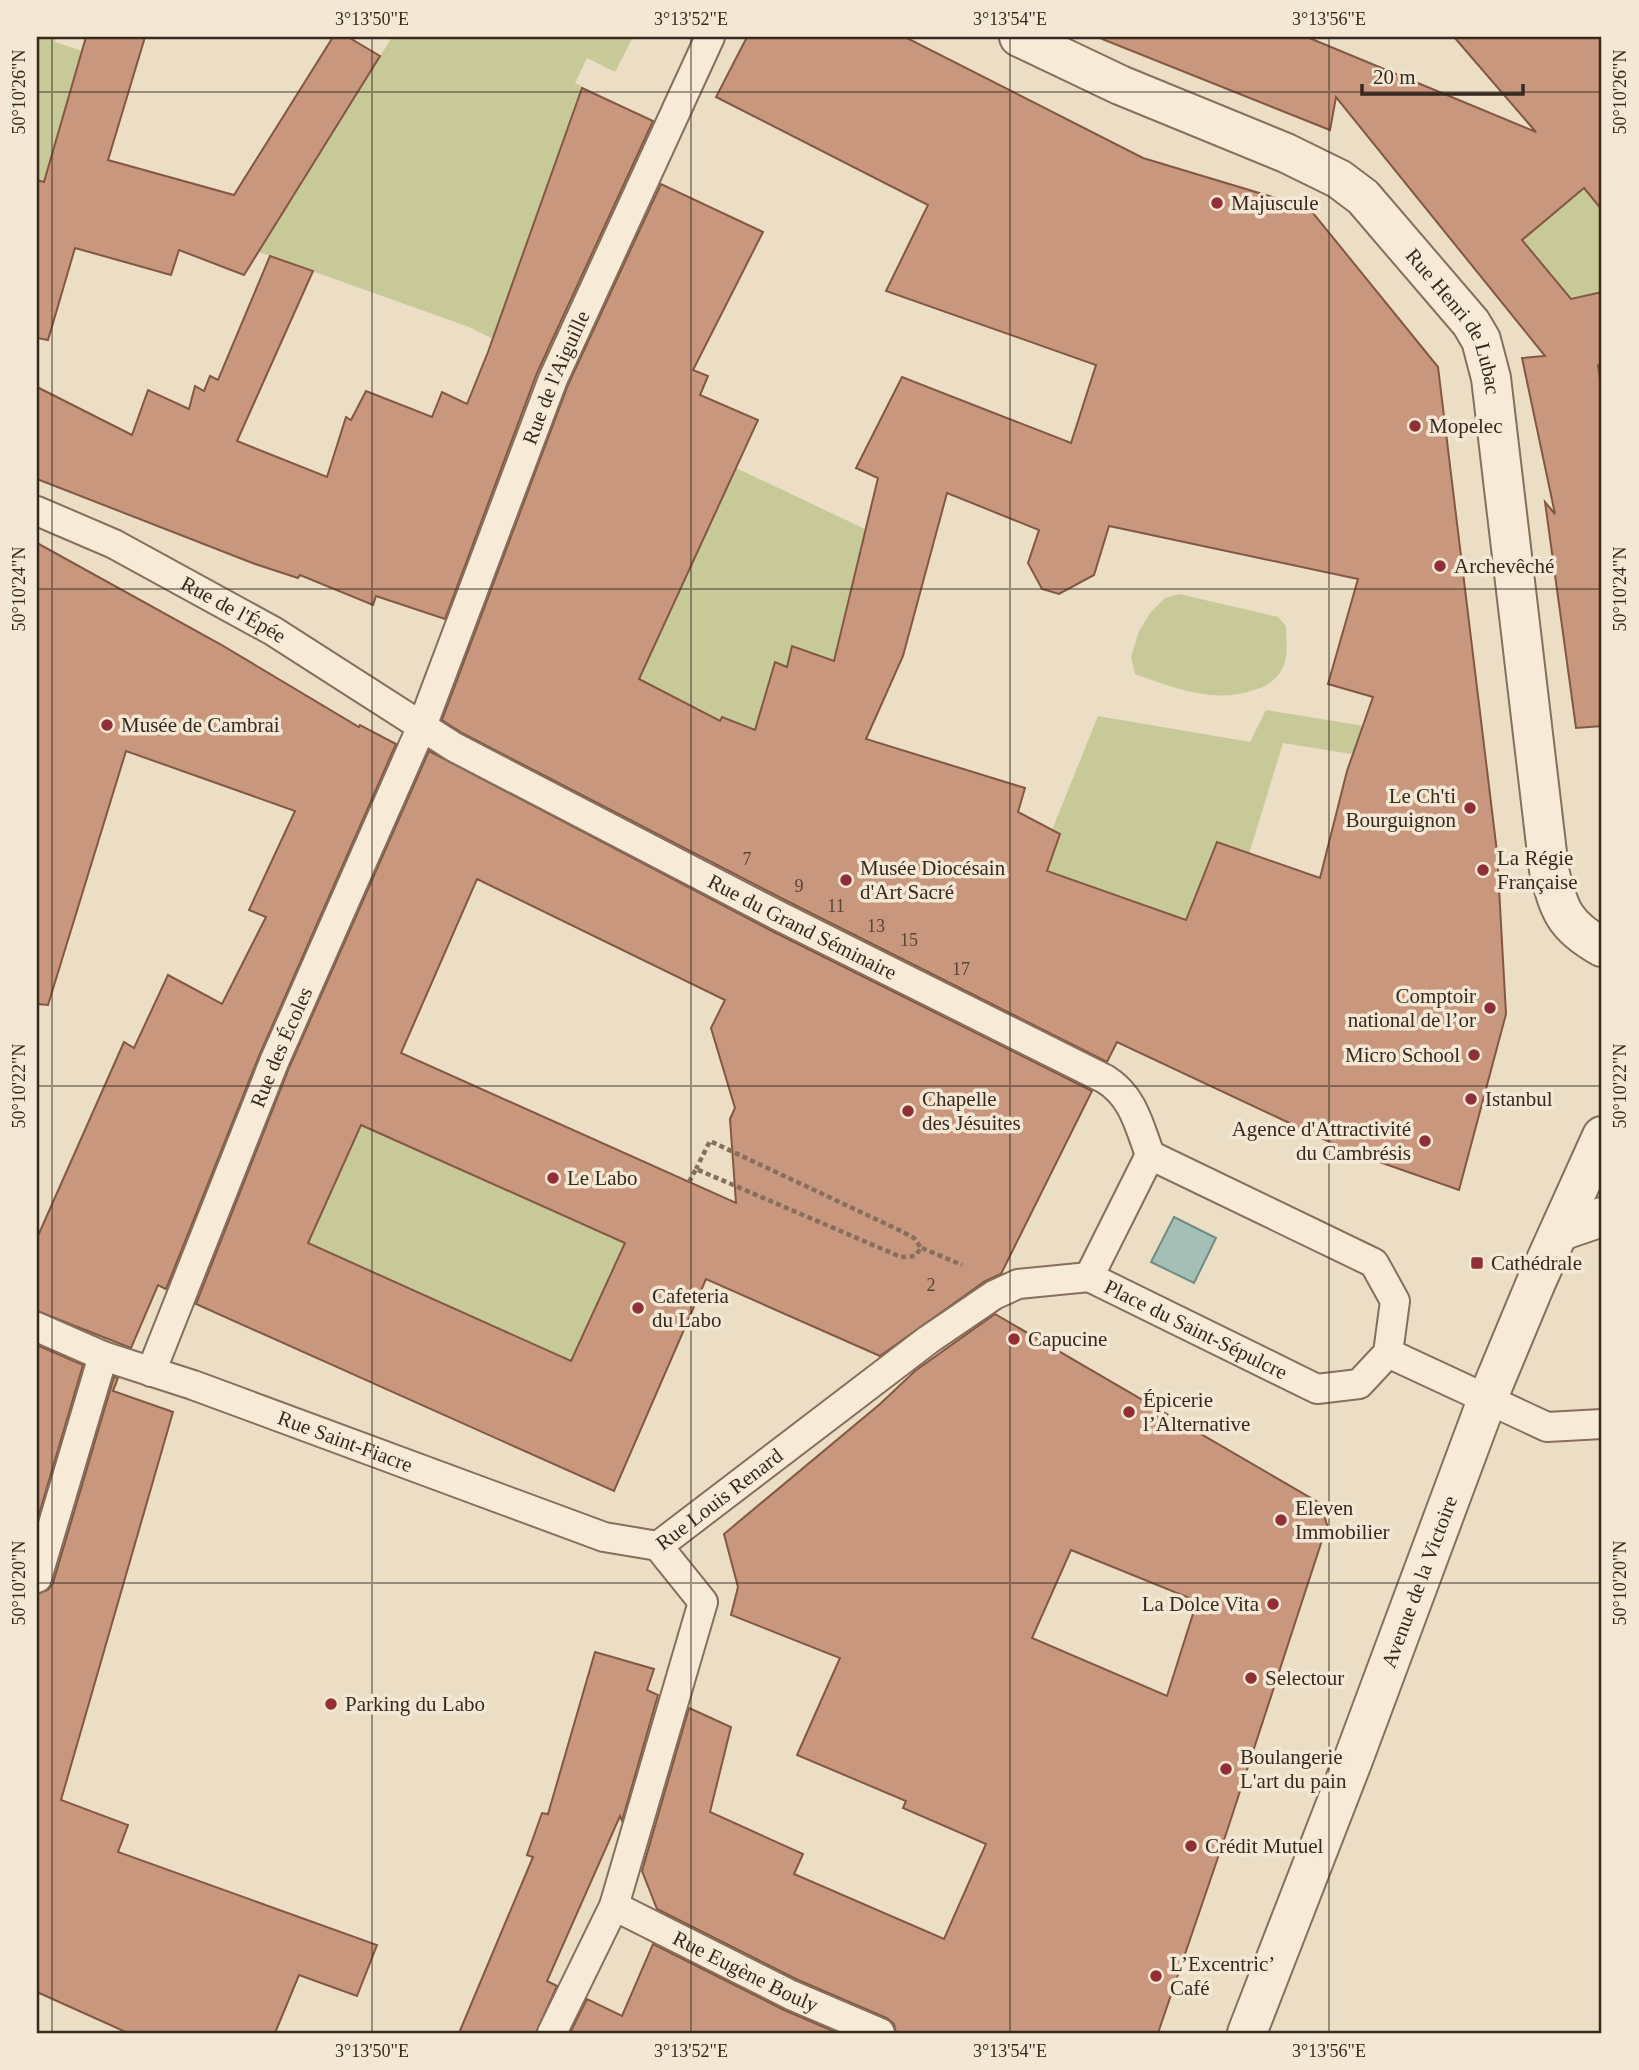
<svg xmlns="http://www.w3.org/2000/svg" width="1639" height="2070" viewBox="0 0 1639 2070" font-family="'Times New Roman',serif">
	<rect width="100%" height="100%" fill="#ecddc5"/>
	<!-- green -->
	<g fill="#c7c999">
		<polygon points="37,37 56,37 55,42 82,51 44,182 37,180"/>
		<polygon points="392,37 633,37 615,72 587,58 575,83 583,87 493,339 469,327 259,252"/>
		<polygon points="1594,179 1602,189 1602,292 1571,299 1522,240"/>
		<polygon points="736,468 865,529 834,661 792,647 787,667 755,730 723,717 720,721 638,681"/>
		<path d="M1179 594 1278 617 1286 626C1286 639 1289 657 1282 669 1277 679 1267 686 1257 689 1216 705 1174 688 1135 674L1131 657 1139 631 1151 612 1165 598Z"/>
		<polygon points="1266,710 1383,729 1398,756 1352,754 1283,743 1249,854 1217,842 1186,921 1047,871 1060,834 1052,830 1098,716 1250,742"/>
		<polygon points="361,1125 625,1243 571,1361 308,1243"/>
	</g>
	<!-- water -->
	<polygon fill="#a6bfb6" stroke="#6e8d83" stroke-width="2" points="1174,1217 1216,1238 1194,1283 1151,1262"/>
	<!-- building -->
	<g fill="#c8977d" stroke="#835843" stroke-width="2" fill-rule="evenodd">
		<polygon points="86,37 145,37 108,160 234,195 333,37 348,37 380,56 244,275 179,250 171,275 75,248 48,340 37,338 37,180 44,182"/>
		<path d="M747 37H905L1143 158 1309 208 1438 367 1497 852 1506 1014 1459 1190 1334 1146V1144L1117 1042 1107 1062 787 901 462 733 442 720 568 385 661 184 763 232 693 370 708 376 700 395 758 420 639 679 720 721 722 717 755 730 775 662 787 667 792 646 834 661 878 478 856 468 902 377 1071 443 1096 365 886 291 928 205 716 97ZM947 493 1039 530 1028 563 1042 589 1059 594 1094 575 1109 526 1358 579 1328 684 1373 697 1347 771 1320 878 1217 842 1186 920 1047 871 1060 834 1018 812 1025 788 866 739 903 656Z"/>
		<polygon points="1103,37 1307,37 1536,132 1454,37 1602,37 1602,210 1584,188 1522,240 1571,299 1602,292 1602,364 1598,365 1602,393 1602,726 1576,728 1545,502 1555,514 1522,358 1545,356 1336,97 1330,130 1102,39"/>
		<polygon points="582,88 653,121 537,373 445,619 376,596 373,605 300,575 298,578 255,564 37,479 37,387 132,435 148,390 189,409 195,386 204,391 210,376 218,380 270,256 313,271 237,441 327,477 346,417 351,420 366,391 432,417 442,392 467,404 488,352"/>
		<polygon points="37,543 220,644 359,727 360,725 396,744 259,1056 166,1289 158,1285 131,1348 37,1311 37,1238 124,1042 134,1048 168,975 222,1004 266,917 249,910 295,811 126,751 48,1005 37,1004"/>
		<path d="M429 751 772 931 1092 1091 1001 1274 985 1281 880 1356 706 1279 614 1491 196 1304 289 1068ZM477 879 725 1000 711 1028 735 1108 730 1119 736 1203 401 1053ZM361 1125 625 1243 571 1361 308 1243Z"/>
		<path d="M995 1314 1321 1504 1327 1525 1227 1831 1158 2033H896L894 2024 887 2018 798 1980 657 1909 642 1871 689 1708 731 1727 710 1812 803 1854 794 1874 944 1939 986 1844 903 1808 906 1801 797 1755 840 1658 731 1615 738 1587 724 1534 880 1404 915 1371ZM1071 1550 1197 1601 1167 1696 1032 1638Z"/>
		<polygon points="37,1345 83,1365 37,1521"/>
		<polygon points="114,1377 118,1378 113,1391 173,1412 61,1800 128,1825 118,1852 377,1945 357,1996 299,1975 275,2033 128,2033 37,1992 37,1594 48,1590 53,1583"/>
		<polygon points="595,1652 654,1669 647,1690 658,1695 622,1821 620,1816 547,1981 557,1986 536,2033 459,2033 533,1857 527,1855 542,1813 548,1814"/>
		<polygon points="653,1944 784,2010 838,2033 570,2033 587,1999 622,2016"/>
	</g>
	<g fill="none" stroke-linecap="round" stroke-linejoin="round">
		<defs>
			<g id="service">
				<path id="s1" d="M37 511 114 544 273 631 454 747 779 916 1105 1079C1133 1096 1139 1125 1150 1155"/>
				<path id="s2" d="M1089 1277 1317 1389 1359 1384 1388 1353 1395 1301 1374 1263 1150 1155"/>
				<polyline points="1089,1277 1150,1155"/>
				<path id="s3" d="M37 1327 103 1356 193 1385 604 1537 658 1546"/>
				<polyline points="1388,1353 1547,1427 1602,1424"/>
				<path id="s4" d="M151 1372 274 1062 422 726 553 379 710 37"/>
				<path id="s5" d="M658 1546 928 1340 994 1295 1018 1284 1089 1277"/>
				<polyline points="37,1578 103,1356"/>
				<path id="s6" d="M614 1906 791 1995 880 2033"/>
				<polyline points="552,2033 614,1906 703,1602 658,1546"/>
			</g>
			<g id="minor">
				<path id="s7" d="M1019 37 1120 85 1286 153 1339 179 1363 197 1471 323 1481 340 1491 378 1549 870C1559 910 1564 926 1602 947"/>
				<polyline points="1561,1231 1602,1217"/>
				<path id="s8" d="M1247 2033 1353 1760 1487 1400 1537 1280 1602 1136"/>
			</g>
		</defs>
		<!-- service casing -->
		<use href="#service" stroke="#866f5c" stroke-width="32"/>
		<!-- minor casing -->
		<use href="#minor" stroke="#866f5c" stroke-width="42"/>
		<!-- path -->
		<g stroke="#866f5c" stroke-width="4.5" stroke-dasharray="5 3.5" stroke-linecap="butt">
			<polyline points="689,1182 696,1169 901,1257 915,1256 921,1248 914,1238 901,1231 710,1141 696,1169"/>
			<polyline points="922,1248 962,1265"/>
		</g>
		<!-- service -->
		<use href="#service" stroke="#f7ebd8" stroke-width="28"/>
		<!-- minor -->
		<use href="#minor" stroke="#f7ebd8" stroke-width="38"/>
	</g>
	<!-- ticks -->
	<path fill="none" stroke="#36291f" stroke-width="2" stroke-opacity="0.45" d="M52 37V2033M372 37V2033M691 37V2033M1010 37V2033M1329 37V2033M37 92H1602M37 589H1602M37 1086H1602M37 1583H1602"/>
	<!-- markers -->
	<g fill="#912f37" stroke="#f4e8d4" stroke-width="2.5">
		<circle cx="1217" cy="203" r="7"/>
		<circle cx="1415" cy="426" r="7"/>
		<circle cx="1440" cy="566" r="7"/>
		<circle cx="107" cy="725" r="7"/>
		<circle cx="1470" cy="808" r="7"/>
		<circle cx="1483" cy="870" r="7"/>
		<circle cx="846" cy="880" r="7"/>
		<circle cx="1490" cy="1008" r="7"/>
		<circle cx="1474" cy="1055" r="7"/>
		<circle cx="1471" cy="1099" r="7"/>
		<circle cx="908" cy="1111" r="7"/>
		<circle cx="1425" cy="1141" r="7"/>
		<circle cx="553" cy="1178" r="7"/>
		<rect x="1470" y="1256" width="14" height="14" rx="3.5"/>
		<circle cx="638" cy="1308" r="7"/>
		<circle cx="1014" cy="1339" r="7"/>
		<circle cx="1129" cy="1412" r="7"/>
		<circle cx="1281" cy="1520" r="7"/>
		<circle cx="1273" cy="1604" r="7"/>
		<circle cx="1251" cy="1678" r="7"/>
		<circle cx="331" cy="1704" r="7"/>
		<circle cx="1226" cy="1769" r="7"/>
		<circle cx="1191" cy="1846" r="7"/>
		<circle cx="1156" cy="1976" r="7"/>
	</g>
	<g text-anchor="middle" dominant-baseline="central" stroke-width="7" stroke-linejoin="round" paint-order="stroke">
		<!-- number labels -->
		<g font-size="18" fill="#5a4436">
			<text x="747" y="859">7</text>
			<text x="799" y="886">9</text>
			<text x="836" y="906">11</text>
			<text x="876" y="926">13</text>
			<text x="909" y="940">15</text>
			<text x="961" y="969">17</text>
			<text x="931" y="1285">2</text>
		</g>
		<!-- poi labels -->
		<g font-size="21" fill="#36291f" stroke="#f4e8d4" text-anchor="start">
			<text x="1231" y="203">Majuscule</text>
			<text x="1429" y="426">Mopelec</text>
			<text x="1454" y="566">Archevêché</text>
			<text x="121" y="725">Musée de Cambrai</text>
			<text x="1456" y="796" text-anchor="end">Le Ch'ti<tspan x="1456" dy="24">Bourguignon</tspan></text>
			<text x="1497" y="858">La Régie<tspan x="1497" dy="24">Française</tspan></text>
			<text x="860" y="868">Musée Diocésain<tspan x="860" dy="24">d'Art Sacré</tspan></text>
			<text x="1476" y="996" text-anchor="end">Comptoir<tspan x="1476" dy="24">national de l’or</tspan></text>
			<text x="1460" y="1055" text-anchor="end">Micro School</text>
			<text x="922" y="1099">Chapelle<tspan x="922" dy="24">des Jésuites</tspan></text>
			<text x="1485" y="1099">Istanbul</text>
			<text x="1411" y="1129" text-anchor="end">Agence d'Attractivité<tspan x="1411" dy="24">du Cambrésis</tspan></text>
			<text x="567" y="1178">Le Labo</text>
			<text x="1491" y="1263">Cathédrale</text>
			<text x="652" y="1296">Cafeteria<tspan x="652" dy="24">du Labo</tspan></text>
			<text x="1028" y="1339">Capucine</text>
			<text x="1143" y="1400">Épicerie<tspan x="1143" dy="24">l’Alternative</tspan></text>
			<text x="1295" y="1508">Eleven<tspan x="1295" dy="24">Immobilier</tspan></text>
			<text x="1259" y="1604" text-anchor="end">La Dolce Vita</text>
			<text x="1265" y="1678">Selectour</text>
			<text x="345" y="1704">Parking du Labo</text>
			<text x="1240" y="1757">Boulangerie<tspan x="1240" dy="24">L'art du pain</tspan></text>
			<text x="1205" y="1846">Crédit Mutuel</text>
			<text x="1170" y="1964">L’Excentric’<tspan x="1170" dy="24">Café</tspan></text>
		</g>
		<!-- street labels -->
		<g font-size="21" fill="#36291f" stroke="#f4e8d4">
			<text stroke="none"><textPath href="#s7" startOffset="537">Rue Henri de Lubac</textPath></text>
			<text stroke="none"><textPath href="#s4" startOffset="1074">Rue de l'Aiguille</textPath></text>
			<text stroke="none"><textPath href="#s1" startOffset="220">Rue de l'Épée</textPath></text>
			<text stroke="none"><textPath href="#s1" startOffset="872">Rue du Grand Séminaire</textPath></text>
			<text stroke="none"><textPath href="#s4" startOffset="350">Rue des Écoles</textPath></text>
			<text stroke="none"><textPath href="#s2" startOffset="119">Place du Saint-Sépulcre</textPath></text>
			<text stroke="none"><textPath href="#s3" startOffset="329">Rue Saint-Fiacre</textPath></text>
			<text stroke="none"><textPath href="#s5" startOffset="77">Rue Louis Renard</textPath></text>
			<text stroke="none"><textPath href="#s8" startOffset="483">Avenue de la Victoire</textPath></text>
			<text stroke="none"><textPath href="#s6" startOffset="147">Rue Eugène Bouly</textPath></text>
		</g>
	</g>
	<!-- border -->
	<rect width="1639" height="2070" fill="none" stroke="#f4e8d4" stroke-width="77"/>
	<!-- scale -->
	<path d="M1362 84v10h161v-10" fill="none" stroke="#36291f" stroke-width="3.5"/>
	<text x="1373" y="84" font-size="21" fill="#36291f" stroke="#f4e8d4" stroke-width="5" paint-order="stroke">20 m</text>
	<rect x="38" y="38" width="1562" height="1994" fill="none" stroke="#36291f" stroke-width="2.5"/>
	<g font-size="18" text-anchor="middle" fill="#36291f">
		<text x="372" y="25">3°13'50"E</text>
		<text x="691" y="25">3°13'52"E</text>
		<text x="1010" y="25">3°13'54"E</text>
		<text x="1329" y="25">3°13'56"E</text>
		<text transform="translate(19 92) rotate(-90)" y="6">50°10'26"N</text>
		<text transform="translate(1620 92) rotate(-90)" y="6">50°10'26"N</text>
		<text transform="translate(19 589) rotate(-90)" y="6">50°10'24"N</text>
		<text transform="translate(1620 589) rotate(-90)" y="6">50°10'24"N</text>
		<text transform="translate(19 1086) rotate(-90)" y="6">50°10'22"N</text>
		<text transform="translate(1620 1086) rotate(-90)" y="6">50°10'22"N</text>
		<text transform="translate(19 1583) rotate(-90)" y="6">50°10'20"N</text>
		<text transform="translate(1620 1583) rotate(-90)" y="6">50°10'20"N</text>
		<text x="372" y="2057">3°13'50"E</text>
		<text x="691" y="2057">3°13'52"E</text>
		<text x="1010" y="2057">3°13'54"E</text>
		<text x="1329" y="2057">3°13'56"E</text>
	</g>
</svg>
